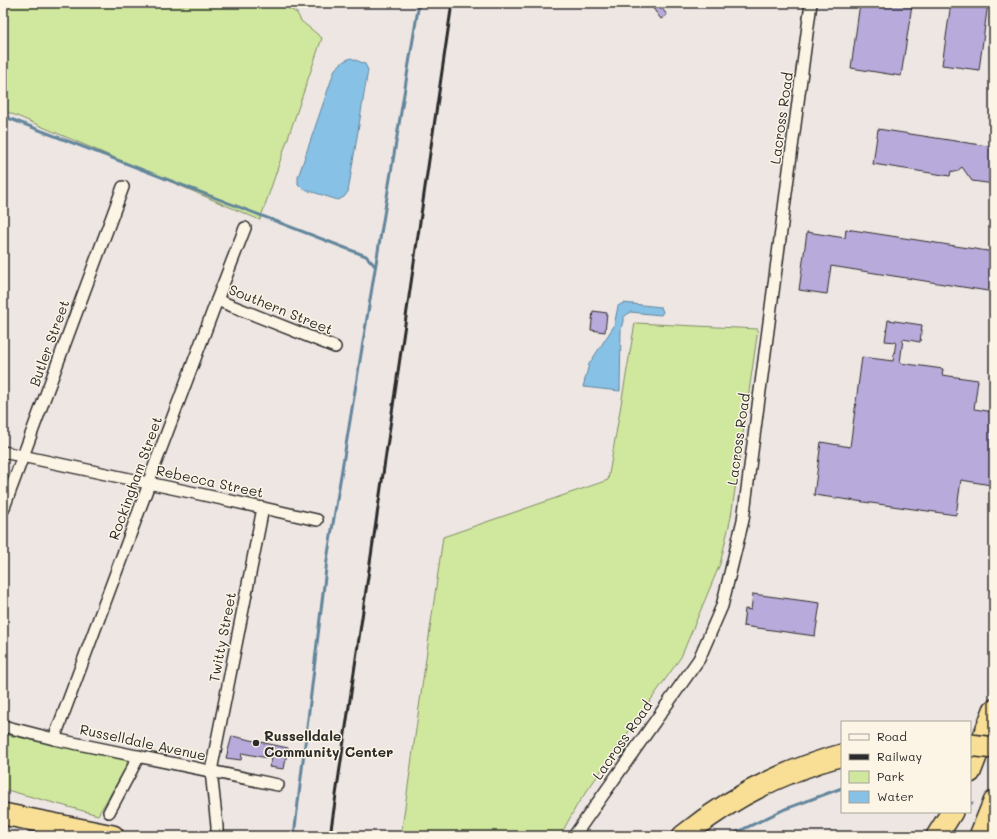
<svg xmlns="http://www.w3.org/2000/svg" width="997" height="839" viewBox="0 0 997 839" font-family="Mali,sans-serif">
	<rect width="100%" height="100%" fill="#eee6e3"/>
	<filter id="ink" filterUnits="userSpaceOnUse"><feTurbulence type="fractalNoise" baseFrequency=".025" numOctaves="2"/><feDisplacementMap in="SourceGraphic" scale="8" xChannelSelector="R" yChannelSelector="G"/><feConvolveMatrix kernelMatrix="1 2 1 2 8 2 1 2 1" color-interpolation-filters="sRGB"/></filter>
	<g filter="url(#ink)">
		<!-- green -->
		<g fill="#d0e89e" stroke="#7e8a64">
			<polygon points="3,3 279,3 297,13 301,21 322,38 260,220 3,110"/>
			<polygon points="635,323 758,329 731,517 720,564 681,657 577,805 560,836 401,836 443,537 608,480"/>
			<polygon points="3,734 125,759 128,765 98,815 3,789"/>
		</g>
		<!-- water -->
		<g fill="#87c1e6" stroke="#62859b">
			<polygon points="351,58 365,64 368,70 348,192 344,197 338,200 303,189 298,184 298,177 335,69 344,61"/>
			<polygon points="623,303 661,307 663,312 661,315 630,312 624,317 621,329 620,391 583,387 589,364 614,326 618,306"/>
		</g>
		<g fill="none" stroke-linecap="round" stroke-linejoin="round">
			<!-- stream -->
			<g stroke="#62859b" stroke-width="3">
				<polyline points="3,116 366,256 375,266"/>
				<polyline points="970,803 972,803"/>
				<polyline points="294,836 327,560 419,3"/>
				<polyline points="729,836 785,809 842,788"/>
			</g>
		</g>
		<!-- building -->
		<g fill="#b8abdb" stroke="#2b2b2b">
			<polygon points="649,3 658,3 667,15 661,19"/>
			<polygon points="860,3 901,3 912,5 901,76 851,68"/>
			<polygon points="951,3 988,3 979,70 942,65"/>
			<polygon points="994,60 994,86 991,82"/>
			<polygon points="878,129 994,147 994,184 972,181 962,167 956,172 951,171 950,176 873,164"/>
			<polygon points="846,229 994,252 994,292 831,266 827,294 799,290 807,232 845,238"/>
			<polygon points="593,311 607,313 605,332 591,330"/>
			<polygon points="888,320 922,325 920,342 903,339 900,363 943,369 942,375 978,380 974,409 994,412 994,462 991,485 961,480 956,515 814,495 821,442 850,447 862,357 893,361 896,342 885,341"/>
			<polygon points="753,594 820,603 815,636 743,626 745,609 751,610"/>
			<polygon points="232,736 288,748 284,769 269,767 272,759 242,753 241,760 226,758"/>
		</g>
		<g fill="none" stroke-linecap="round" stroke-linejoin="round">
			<defs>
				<g id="street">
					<polyline points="217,300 335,347"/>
					<polyline points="3,452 195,493 317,520"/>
					<polyline points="3,510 123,187"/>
					<polyline points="3,726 54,739 278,785"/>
					<polyline points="54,739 149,484 151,475 217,300 245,228"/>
					<polyline points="109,812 139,756"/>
					<polyline points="217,836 217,826 211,771 263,508"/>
					<polyline points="574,836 699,659 722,606 743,520 811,3"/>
				</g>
				<g id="highway">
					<polyline points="970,772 994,710"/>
					<polyline points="3,814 113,836"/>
					<path d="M683 836C730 798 783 771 842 755"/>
					<polyline points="937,836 952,812"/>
					<polyline points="980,836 994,802"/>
				</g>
			</defs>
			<!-- street casing -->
			<use href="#street" stroke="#2b2b2b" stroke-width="14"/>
			<!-- highway casing -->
			<use href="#highway" stroke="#2b2b2b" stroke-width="24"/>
			<!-- street -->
			<use href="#street" stroke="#fcf5e5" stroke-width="11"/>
			<!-- highway -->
			<use href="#highway" stroke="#f9df96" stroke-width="21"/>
			<!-- rail -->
			<polyline stroke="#2b2b2b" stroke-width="3" points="330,836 452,3"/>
			<defs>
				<polyline id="highway-bridge" points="970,745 994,748"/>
			</defs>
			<!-- highway-bridge casing -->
			<use href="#highway-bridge" stroke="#2b2b2b" stroke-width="24" stroke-linecap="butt"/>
			<!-- highway-bridge -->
			<use href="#highway-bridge" stroke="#f9df96" stroke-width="21"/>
		</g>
	</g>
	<!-- markers -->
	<circle fill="#2b2b2b" stroke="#fcf5e5" stroke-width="1.5" cx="256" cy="743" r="4"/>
	<g text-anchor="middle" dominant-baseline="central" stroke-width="3" stroke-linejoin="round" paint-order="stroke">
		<!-- street labels -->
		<g font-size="14" fill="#2b2b2b" stroke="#fcf5e5">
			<text transform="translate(781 118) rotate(-82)">Lacross Road</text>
			<text transform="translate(281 309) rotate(22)">Southern Street</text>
			<text transform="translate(49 343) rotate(-70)">Butler Street</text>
			<text transform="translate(738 439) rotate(-82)">Lacross Road</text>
			<text transform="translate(135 478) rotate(-70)">Rockingham Street</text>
			<text transform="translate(210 481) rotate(12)">Rebecca Street</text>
			<text transform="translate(222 637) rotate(-79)">Twitty Street</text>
			<text transform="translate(622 740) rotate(-55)">Lacross Road</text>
			<text transform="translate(143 742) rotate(12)">Russelldale Avenue</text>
		</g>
		<!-- poi labels -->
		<g font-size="14" font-weight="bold" fill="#2b2b2b" stroke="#fcf5e5" text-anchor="start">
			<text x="264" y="735">Russelldale<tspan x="264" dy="16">Community Center</tspan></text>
		</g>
	</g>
	<!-- margin -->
	<rect width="997" height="839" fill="none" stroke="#fcf5e5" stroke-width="16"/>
	<rect x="8" y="8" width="981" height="823" fill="none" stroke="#2b2b2b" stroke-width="1.5" filter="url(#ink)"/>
	<!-- legend -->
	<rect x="841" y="721" width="130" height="92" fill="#fcf5e5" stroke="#a8a49b"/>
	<rect x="849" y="734" width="20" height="6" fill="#fcf5e5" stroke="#a8a49b"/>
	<text x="877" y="741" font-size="12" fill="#2b2b2b">Road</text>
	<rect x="849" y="754" width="20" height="6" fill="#2b2b2b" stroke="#a8a49b"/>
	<text x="877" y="761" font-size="12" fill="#2b2b2b">Railway</text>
	<rect x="849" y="771" width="20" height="12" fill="#d0e89e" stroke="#a8a49b"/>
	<text x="877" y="781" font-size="12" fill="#2b2b2b">Park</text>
	<rect x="849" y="791" width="20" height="12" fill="#87c1e6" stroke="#a8a49b"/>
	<text x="877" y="801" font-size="12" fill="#2b2b2b">Water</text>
</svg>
